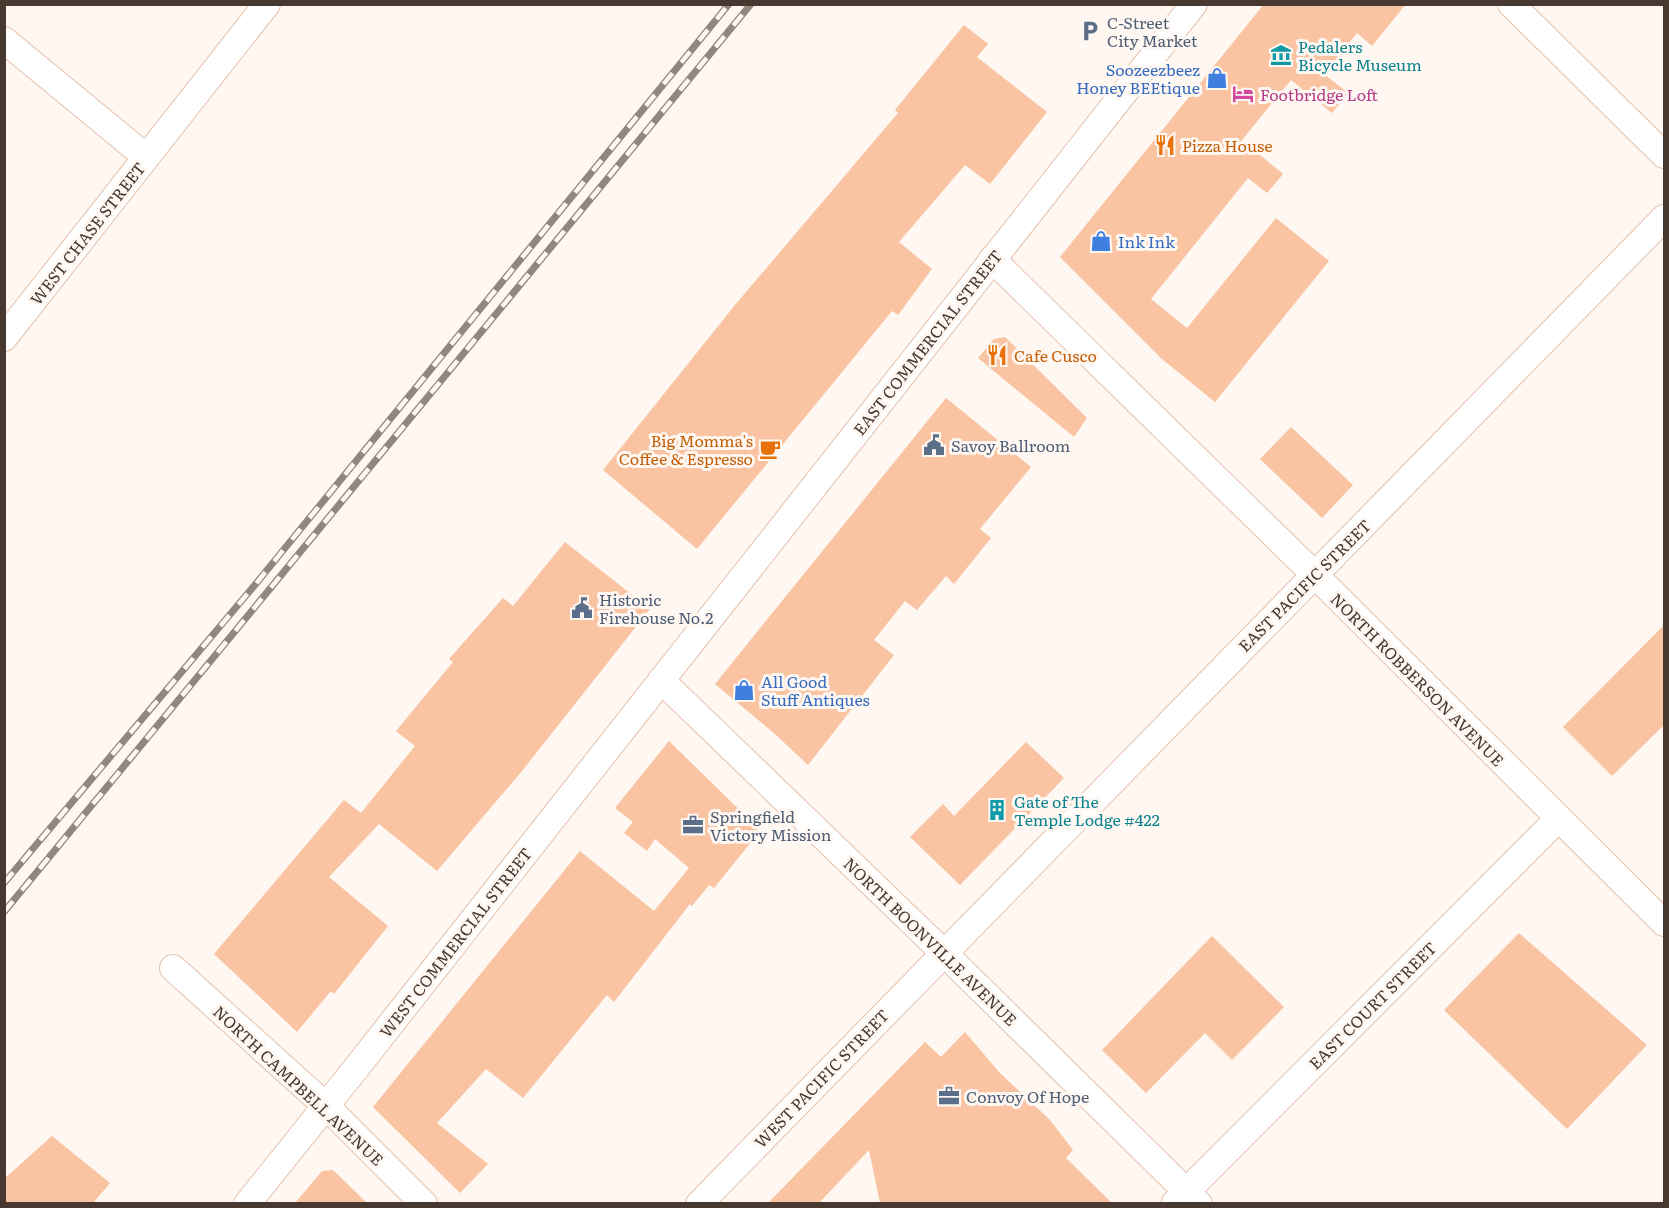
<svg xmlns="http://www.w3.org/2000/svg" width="1669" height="1208" viewBox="0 0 1669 1208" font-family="Literata,serif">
	<rect width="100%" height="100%" fill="#fef7f2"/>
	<!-- building -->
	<g fill="#fac3a2">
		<polygon points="1264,4 1406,4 1372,46 1357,33 1324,74 1348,93 1332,113 1291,80 1242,140 1283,174 1267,193 1248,178 1151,299 1187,328 1276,218 1329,261 1215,402 1162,359 1060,257"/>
		<polygon points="964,25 988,44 977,57 1047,112 990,184 965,165 899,242 932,269 898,315 892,311 697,549 603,470 735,305 898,113 895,110"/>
		<polygon points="1005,337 1087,418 1074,437 978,358 994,339"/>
		<polygon points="946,398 1031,467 980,529 991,538 954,584 946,576 917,610 905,601 874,640 894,655 808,765 775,734 715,684"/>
		<polygon points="1291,427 1353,485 1322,518 1260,459"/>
		<polygon points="565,542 650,609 522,771 437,871 379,824 329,877 388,926 334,994 331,991 297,1032 214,954 344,800 361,813 415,746 396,731 453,662 449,659 503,598 513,606"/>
		<polygon points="1665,624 1665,724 1612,776 1563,727"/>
		<polygon points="669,741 757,827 756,836 714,888 709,885 692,906 690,904 614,1002 607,995 523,1098 486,1069 437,1123 488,1164 460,1193 373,1107 580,851 654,911 689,868 655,839 647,851 624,833 633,822 615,808"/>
		<polygon points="1026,742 1064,778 960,885 910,837 943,804 954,816"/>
		<polygon points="1519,933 1647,1045 1567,1129 1444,1010"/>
		<polygon points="1212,936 1284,1007 1232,1060 1205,1033 1146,1093 1102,1050"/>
		<polygon points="965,1032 999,1072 1050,1120 1073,1150 1066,1158 1112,1203 880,1203 869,1150 819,1203 768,1203 925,1042 941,1057"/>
		<polygon points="52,1136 110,1183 93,1203 4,1203 4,1179"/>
		<polygon points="333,1170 367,1203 295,1203 322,1171"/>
	</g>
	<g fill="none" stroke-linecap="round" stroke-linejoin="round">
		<defs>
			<g id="minor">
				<polyline points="1511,4 1664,155"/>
				<polyline points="4,40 146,157"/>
				<polyline points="992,259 1314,574 1664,923"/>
				<polyline points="4,338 267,4"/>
				<polyline points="661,680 944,953 1199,1204"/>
				<polyline points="173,968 326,1106 424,1204"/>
				<polyline points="1175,1203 1558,819"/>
				<polyline points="247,1204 357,1067 1194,4"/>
				<polyline points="699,1204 1664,218"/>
			</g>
		</defs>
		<!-- minor casing -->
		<use href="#minor" stroke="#e5c1ad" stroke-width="28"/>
		<!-- minor -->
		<use href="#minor" stroke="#fff" stroke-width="26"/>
		<defs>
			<g id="rail">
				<polyline points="4,883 254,586 729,4"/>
				<polyline points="4,912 751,4"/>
			</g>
		</defs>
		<!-- rail casing -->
		<use href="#rail" stroke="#92867f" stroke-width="7"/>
		<!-- rail -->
		<use href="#rail" stroke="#fef7f2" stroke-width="4.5" stroke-dasharray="14" stroke-linecap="butt"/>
	</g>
	<!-- icons -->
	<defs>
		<symbol id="parking-bare" viewBox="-9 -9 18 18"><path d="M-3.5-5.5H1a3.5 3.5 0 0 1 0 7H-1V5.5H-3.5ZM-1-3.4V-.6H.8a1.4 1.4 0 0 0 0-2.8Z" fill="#5c6f8a" stroke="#fef7f2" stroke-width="2.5" paint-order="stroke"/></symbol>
		<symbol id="museum-bare" viewBox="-9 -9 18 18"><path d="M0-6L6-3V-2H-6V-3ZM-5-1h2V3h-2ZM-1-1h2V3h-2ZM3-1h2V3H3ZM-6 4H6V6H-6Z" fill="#0f9aa8" stroke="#fef7f2" stroke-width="2.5" paint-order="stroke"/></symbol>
		<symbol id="shop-bare" viewBox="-9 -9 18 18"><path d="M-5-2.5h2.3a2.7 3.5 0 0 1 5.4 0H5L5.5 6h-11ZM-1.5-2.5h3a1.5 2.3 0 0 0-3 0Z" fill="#3f7fe0" stroke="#fef7f2" stroke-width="2.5" paint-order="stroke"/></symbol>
		<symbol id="hotel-bare" viewBox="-9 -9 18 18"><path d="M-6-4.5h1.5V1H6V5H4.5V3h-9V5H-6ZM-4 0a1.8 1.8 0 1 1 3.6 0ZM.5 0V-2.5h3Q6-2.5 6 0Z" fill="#d1479c" stroke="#fef7f2" stroke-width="2.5" paint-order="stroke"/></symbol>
		<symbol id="restaurant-bare" viewBox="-9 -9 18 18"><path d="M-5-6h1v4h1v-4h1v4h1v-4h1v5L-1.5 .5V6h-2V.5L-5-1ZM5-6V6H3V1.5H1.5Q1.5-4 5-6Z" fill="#e8710a" stroke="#fef7f2" stroke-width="2.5" paint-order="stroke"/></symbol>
		<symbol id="civic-bare" viewBox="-9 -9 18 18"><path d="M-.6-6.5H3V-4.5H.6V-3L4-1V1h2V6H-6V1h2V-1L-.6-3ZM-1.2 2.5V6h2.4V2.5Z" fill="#5c6f8a" stroke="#fef7f2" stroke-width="2.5" paint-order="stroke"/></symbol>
		<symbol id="cafe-bare" viewBox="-9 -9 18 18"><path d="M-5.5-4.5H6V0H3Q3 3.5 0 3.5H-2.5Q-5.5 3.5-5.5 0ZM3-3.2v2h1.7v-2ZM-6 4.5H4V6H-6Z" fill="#e8710a" stroke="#fef7f2" stroke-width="2.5" paint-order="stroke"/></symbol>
		<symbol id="building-bare" viewBox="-9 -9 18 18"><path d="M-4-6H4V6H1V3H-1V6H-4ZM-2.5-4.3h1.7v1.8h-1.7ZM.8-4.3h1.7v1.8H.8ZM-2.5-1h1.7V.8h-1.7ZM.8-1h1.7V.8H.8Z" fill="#0f9aa8" stroke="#fef7f2" stroke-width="2.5" paint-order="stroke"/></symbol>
		<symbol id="office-bare" viewBox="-9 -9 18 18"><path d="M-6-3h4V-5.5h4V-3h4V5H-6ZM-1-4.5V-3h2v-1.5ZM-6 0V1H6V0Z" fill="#5c6f8a" stroke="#fef7f2" stroke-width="2.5" paint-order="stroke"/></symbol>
	</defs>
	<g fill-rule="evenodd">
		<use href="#parking-bare" x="1075" y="16" width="30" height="30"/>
		<use href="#museum-bare" x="1266" y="40" width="30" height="30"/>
		<use href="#shop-bare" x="1202" y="63" width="30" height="30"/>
		<use href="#hotel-bare" x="1228" y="79" width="30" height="30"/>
		<use href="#restaurant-bare" x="1150" y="130" width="30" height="30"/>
		<use href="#shop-bare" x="1086" y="226" width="30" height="30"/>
		<use href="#restaurant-bare" x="982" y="340" width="30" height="30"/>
		<use href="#civic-bare" x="919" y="430" width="30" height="30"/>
		<use href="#cafe-bare" x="755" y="434" width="30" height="30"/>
		<use href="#civic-bare" x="567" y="593" width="30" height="30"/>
		<use href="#shop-bare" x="729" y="675" width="30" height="30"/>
		<use href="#building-bare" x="982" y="795" width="30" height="30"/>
		<use href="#office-bare" x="678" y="810" width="30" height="30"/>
		<use href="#office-bare" x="934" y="1081" width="30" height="30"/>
	</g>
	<g text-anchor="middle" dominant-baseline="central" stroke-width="6" stroke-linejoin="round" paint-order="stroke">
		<!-- service labels -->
		<g font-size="16" fill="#4e5e75" stroke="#fef7f2" text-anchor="start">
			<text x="1107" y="22">C-Street<tspan x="1107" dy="18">City Market</tspan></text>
			<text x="951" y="445">Savoy Ballroom</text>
			<text x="599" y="599">Historic<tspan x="599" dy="18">Firehouse No.2</tspan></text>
			<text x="710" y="816">Springfield<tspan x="710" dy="18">Victory Mission</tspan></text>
			<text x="966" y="1096">Convoy Of Hope</text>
		</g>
		<!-- culture labels -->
		<g font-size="16" fill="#0d838f" stroke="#fef7f2" text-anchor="start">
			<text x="1298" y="46">Pedalers<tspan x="1298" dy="18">Bicycle Museum</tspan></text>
			<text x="1014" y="801">Gate of The<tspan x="1014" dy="18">Temple Lodge #422</tspan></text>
		</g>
		<!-- shop labels -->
		<g font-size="16" fill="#366cbe" stroke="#fef7f2" text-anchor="start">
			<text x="1200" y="69" text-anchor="end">Soozeezbeez<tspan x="1200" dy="18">Honey BEEtique</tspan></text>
			<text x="1118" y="241">Ink Ink</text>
			<text x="761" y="681">All Good<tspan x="761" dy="18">Stuff Antiques</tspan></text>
		</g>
		<!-- hotel labels -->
		<g font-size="16" fill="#b23c85" stroke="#fef7f2" text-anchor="start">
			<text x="1260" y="94">Footbridge Loft</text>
		</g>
		<!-- food labels -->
		<g font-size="16" fill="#c56008" stroke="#fef7f2" text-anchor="start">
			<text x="1182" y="145">Pizza House</text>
			<text x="1014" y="355">Cafe Cusco</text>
			<text x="753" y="440" text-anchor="end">Big Momma's<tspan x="753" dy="18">Coffee &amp; Espresso</tspan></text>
		</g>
		<!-- street labels -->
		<g font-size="16" fill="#473830" stroke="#fef7f2">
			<text transform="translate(87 233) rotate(-52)">WEST CHASE STREET</text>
			<text transform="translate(927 342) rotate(-52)">EAST COMMERCIAL STREET</text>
			<text transform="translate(1304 585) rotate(-45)">EAST PACIFIC STREET</text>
			<text transform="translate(1418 679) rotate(45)">NORTH ROBBERSON AVENUE</text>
			<text transform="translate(931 941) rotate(44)">NORTH BOONVILLE AVENUE</text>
			<text transform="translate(455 942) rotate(-52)">WEST COMMERCIAL STREET</text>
			<text transform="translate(1372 1005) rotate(-45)">EAST COURT STREET</text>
			<text transform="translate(821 1078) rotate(-46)">WEST PACIFIC STREET</text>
			<text transform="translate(299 1085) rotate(43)">NORTH CAMPBELL AVENUE</text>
		</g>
	</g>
	<!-- border -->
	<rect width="1669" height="1208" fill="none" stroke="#473830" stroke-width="12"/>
</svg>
